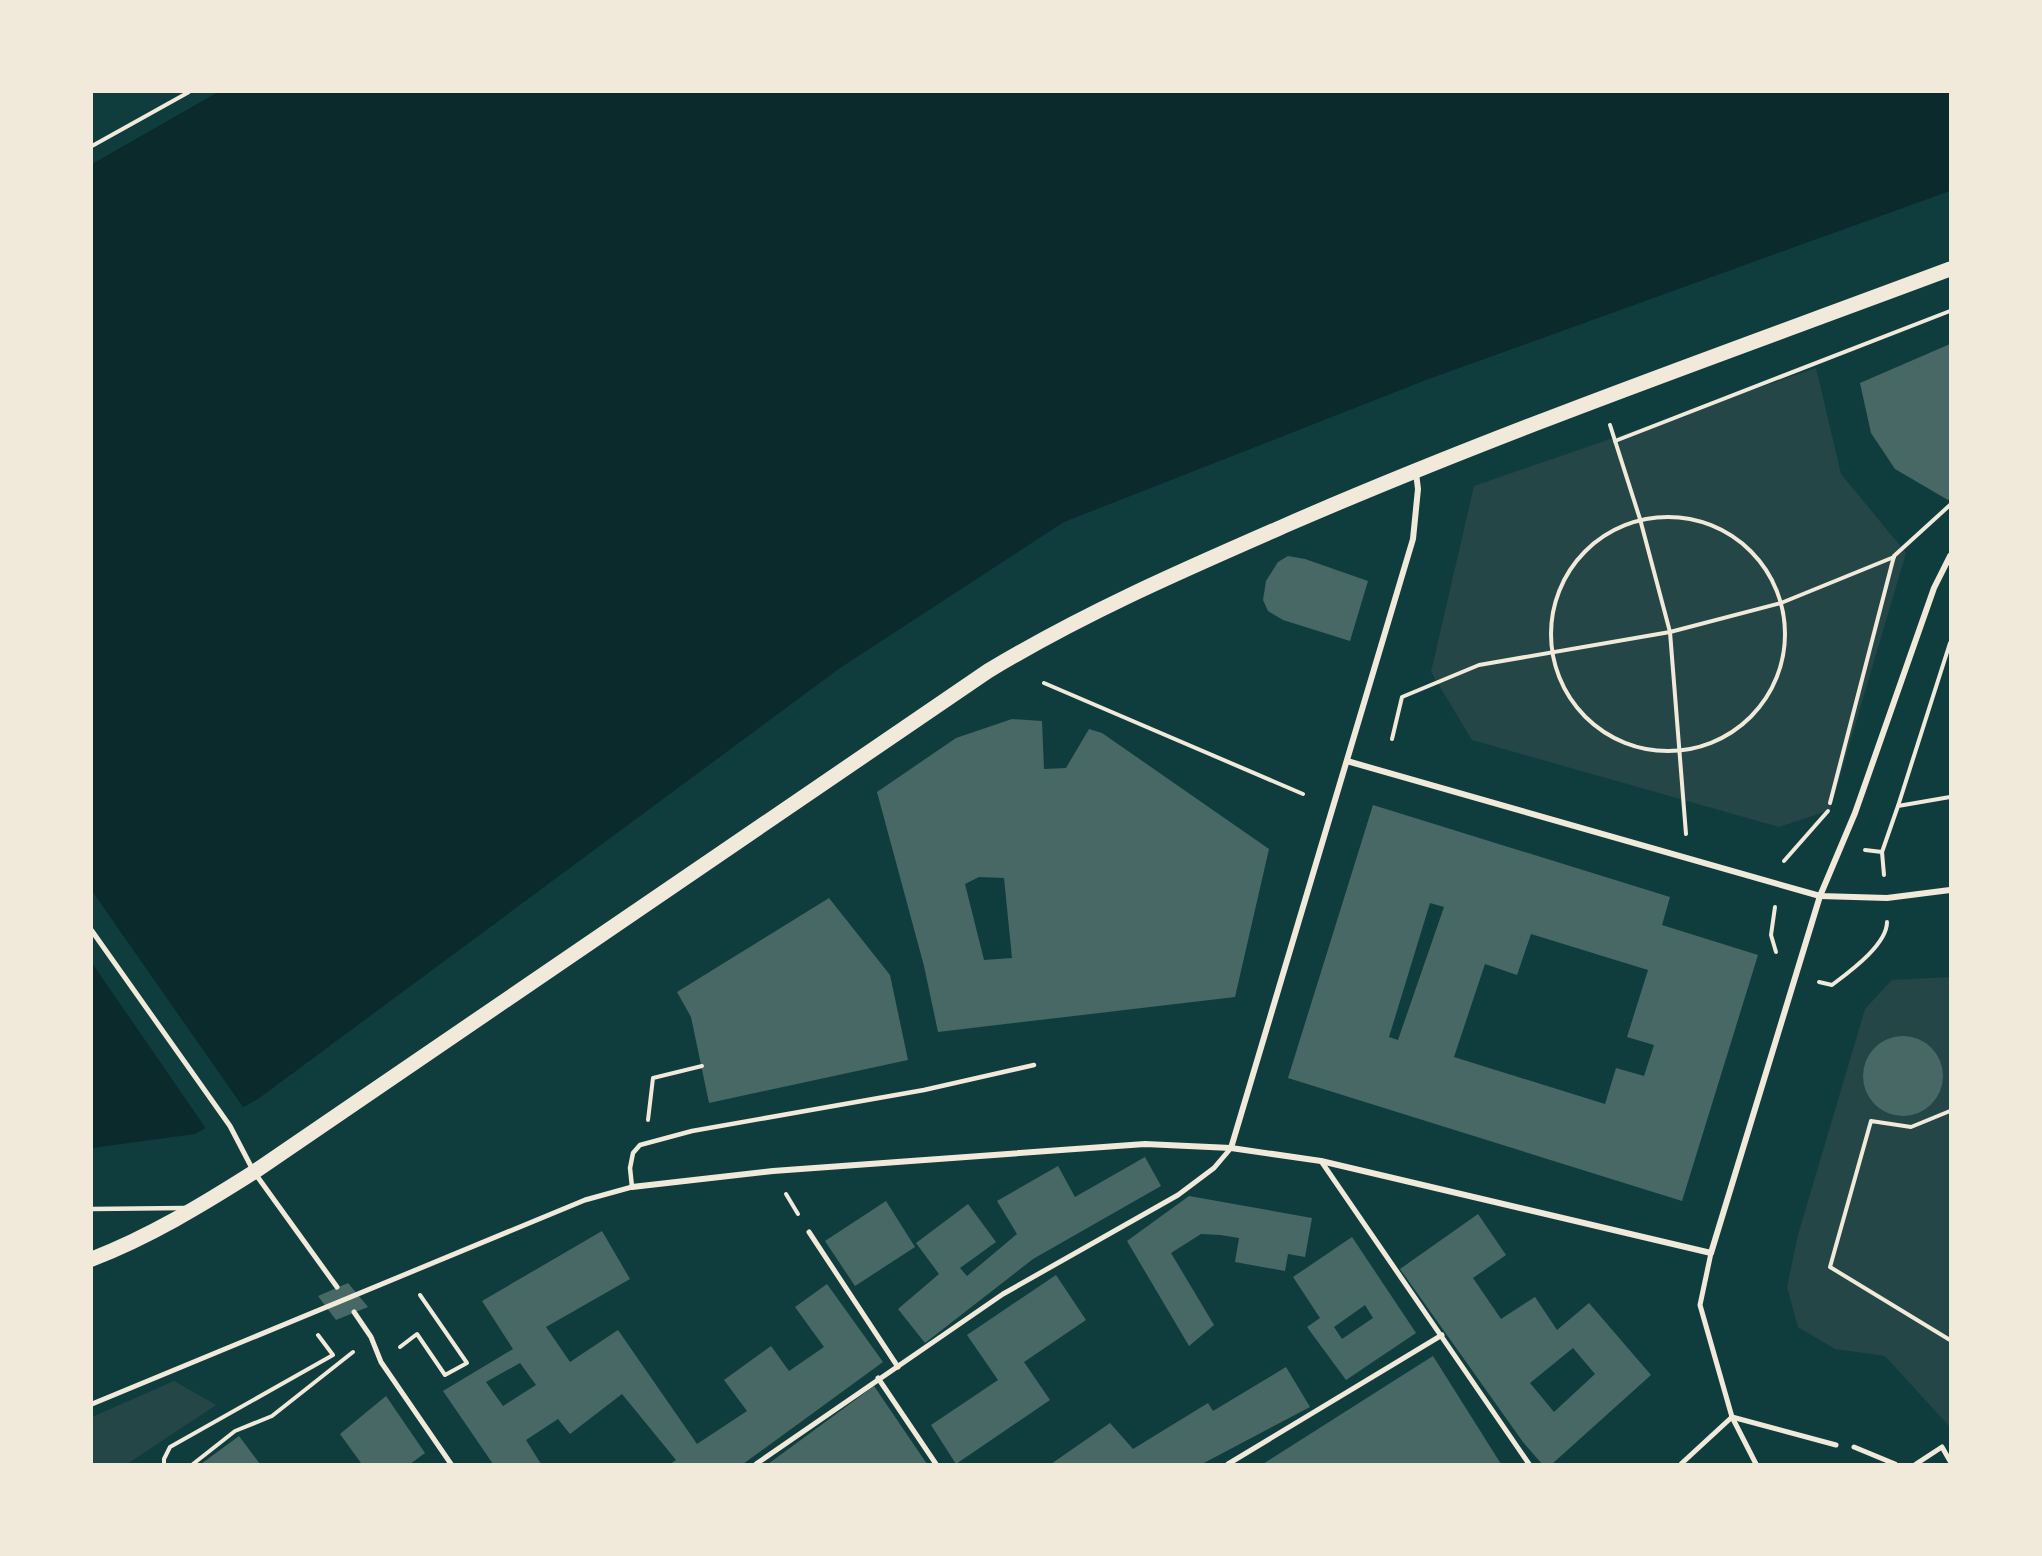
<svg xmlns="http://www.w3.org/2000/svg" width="2042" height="1556" viewBox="0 0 2042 1556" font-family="Helvetica,sans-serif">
	<rect width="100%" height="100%" fill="#0f3d3e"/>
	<!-- green -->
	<g fill="#244646">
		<polygon points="1816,368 1841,474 1906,553 1830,810 1779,827 1472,740 1431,672 1474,486"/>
		<polygon points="1950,977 1950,1427 1885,1356 1835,1349 1798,1327 1787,1287 1798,1235 1865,1009 1892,980"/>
		<polygon points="174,1381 216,1405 127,1464 92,1464 92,1417"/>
	</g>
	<!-- water -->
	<polygon fill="#0a2a2b" points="218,92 1950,92 1950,191 1426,380 1064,522 840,668 258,1099 195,1134 92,1148 92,164"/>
	<!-- pier -->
	<polygon fill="#0f3d3e" points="92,891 245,1110 207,1130 92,963"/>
	<!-- building -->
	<g fill="#486865" fill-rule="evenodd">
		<polygon points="1950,344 1950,498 1948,500 1895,469 1871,433 1860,383"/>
		<polygon points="1288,556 1305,559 1368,581 1350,641 1283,620 1268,611 1263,600 1266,581 1278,562"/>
		<path d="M1012 719 1042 721 1044 769 1066 768 1089 729 1102 733 1269 849 1235 997 938 1032 924 966 877 792 956 738ZM979 877 1004 878 1012 958 984 960 965 884Z"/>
		<path d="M1373 805 1670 897 1662 925 1758 955 1682 1201 1288 1078ZM1430 903 1444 907 1398 1040 1389 1037ZM1531 934 1648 970 1627 1037 1654 1045 1644 1076 1616 1068 1605 1104 1454 1057 1485 964 1517 975Z"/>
		<polygon points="829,898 890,975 908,1060 709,1103 691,1017 677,992"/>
		<circle cx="1903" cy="1076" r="40"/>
		<polygon points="1145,1157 1161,1186 1033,1259 925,1343 898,1309 939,1274 916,1243 968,1204 996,1242 960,1268 967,1276 1017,1234 997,1201 1058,1166 1075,1197"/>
		<polygon points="1189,1196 1312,1218 1305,1257 1288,1254 1285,1271 1235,1262 1239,1238 1220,1235 1201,1234 1171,1253 1214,1325 1189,1346 1127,1241"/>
		<polygon points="886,1201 915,1247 855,1286 825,1241"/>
		<path d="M1478 1214 1506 1255 1473 1278 1501 1319 1535 1297 1557 1330 1589 1303 1651 1375 1552 1464H1542L1523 1442 1400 1269ZM1573 1348 1595 1374 1554 1412 1530 1383Z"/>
		<path d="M602 1231 630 1279 546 1327 570 1362 618 1330 697 1444 747 1411 724 1380 771 1346 789 1371 824 1347 795 1307 827 1284 883 1362 743 1464H670L676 1460 622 1394 570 1434 558 1419 526 1440 541 1464H493L443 1391 513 1349 482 1301ZM520 1363 536 1385 503 1406 486 1382Z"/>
		<path d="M1352 1237 1416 1333 1346 1380 1307 1327 1320 1318 1293 1277ZM1365 1305 1373 1318 1342 1339 1334 1327Z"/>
		<polygon points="1056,1275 1086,1320 1024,1362 1050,1400 956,1464 931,1425 998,1380 967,1335"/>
		<polygon points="348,1283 368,1307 336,1320 318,1296"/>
		<polygon points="1433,1356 1501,1464 1263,1464 1403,1375"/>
		<polygon points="1286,1367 1310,1407 1202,1464 1051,1464 1110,1423 1133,1449 1208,1403 1213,1411"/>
		<polygon points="874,1386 927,1464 768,1464 809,1434"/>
		<polygon points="386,1396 425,1453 410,1464 359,1464 361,1463 340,1434"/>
		<polygon points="239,1436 260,1464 201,1464"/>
	</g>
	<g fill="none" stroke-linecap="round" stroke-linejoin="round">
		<!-- path -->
		<g stroke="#f1e9da" stroke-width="4">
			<polyline points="92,146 189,92"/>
			<polyline points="1610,425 1640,519 1670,632 1686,834"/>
			<polyline points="1615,441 1950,311"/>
			<circle cx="1668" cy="634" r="117"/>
			<polyline points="1044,683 1303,794"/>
			<polyline points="1392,739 1402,697 1479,665 1670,632 1781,603 1894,557"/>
			<polyline points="1830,803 1894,556 1950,505"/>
			<polyline points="1898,806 1950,643"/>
			<polyline points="1865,850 1882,852"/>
			<polyline points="1784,861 1828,811"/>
			<polyline points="1884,875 1882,852 1898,806 1950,797"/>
			<polyline points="1775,907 1771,935 1776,952"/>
			<path d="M1819 982 1832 985C1849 972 1887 945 1887 922"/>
			<polyline points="1950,1111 1911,1127 1871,1121 1830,1267 1950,1340"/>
			<polyline points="648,1120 653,1078 702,1066"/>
			<polyline points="786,1194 798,1214"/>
			<polyline points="400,1347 417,1334 445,1375 467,1363 420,1295"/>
			<polyline points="164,1464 164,1459 170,1447 333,1355 318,1335"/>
			<polyline points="193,1464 235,1431 272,1416 353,1352"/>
		</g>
		<!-- service -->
		<g stroke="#f1e9da" stroke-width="4.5">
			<polyline points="632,1187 630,1168 633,1153 640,1145 692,1131 924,1090 1034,1065"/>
			<polyline points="92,1209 185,1208"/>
		</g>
		<!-- pedestrian -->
		<g stroke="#f1e9da" stroke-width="5">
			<polyline points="92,931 230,1126 254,1172 337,1287"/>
			<polyline points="1321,1161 1529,1464"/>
			<polyline points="809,1232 898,1367"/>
			<polyline points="1711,1253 1700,1305 1732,1417 1756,1464"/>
			<polyline points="354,1312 371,1337 381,1362 451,1464"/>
			<polyline points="878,1378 936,1464"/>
			<polyline points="92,1404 585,1200 632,1187"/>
			<polyline points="1732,1417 1836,1445"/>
			<polyline points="1854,1447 1895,1464"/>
			<polyline points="756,1464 1003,1294 1178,1195 1214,1168 1231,1148"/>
			<polyline points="1228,1464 1442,1335"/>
			<polyline points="1681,1464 1732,1417"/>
			<polyline points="1916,1464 1942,1447 1950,1461"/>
		</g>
		<!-- minor -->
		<g stroke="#f1e9da" stroke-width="6">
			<polyline points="1347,761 1820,896 1887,898 1950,890"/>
			<polyline points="1231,1148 1413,539 1418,489 1416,473"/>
			<polyline points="632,1187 773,1171 1145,1144 1231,1148 1321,1161 1711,1253 1820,896 1855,813 1934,588 1950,556"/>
		</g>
		<!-- primary -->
		<path stroke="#f1e9da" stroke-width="15" d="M92 1259C149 1237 202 1205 254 1172L988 671C1084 613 1181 571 1284 526 1502 431 1728 352 1950 269"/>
	</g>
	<!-- border -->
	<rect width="2042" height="1556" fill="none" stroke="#f1e9da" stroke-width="186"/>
</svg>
